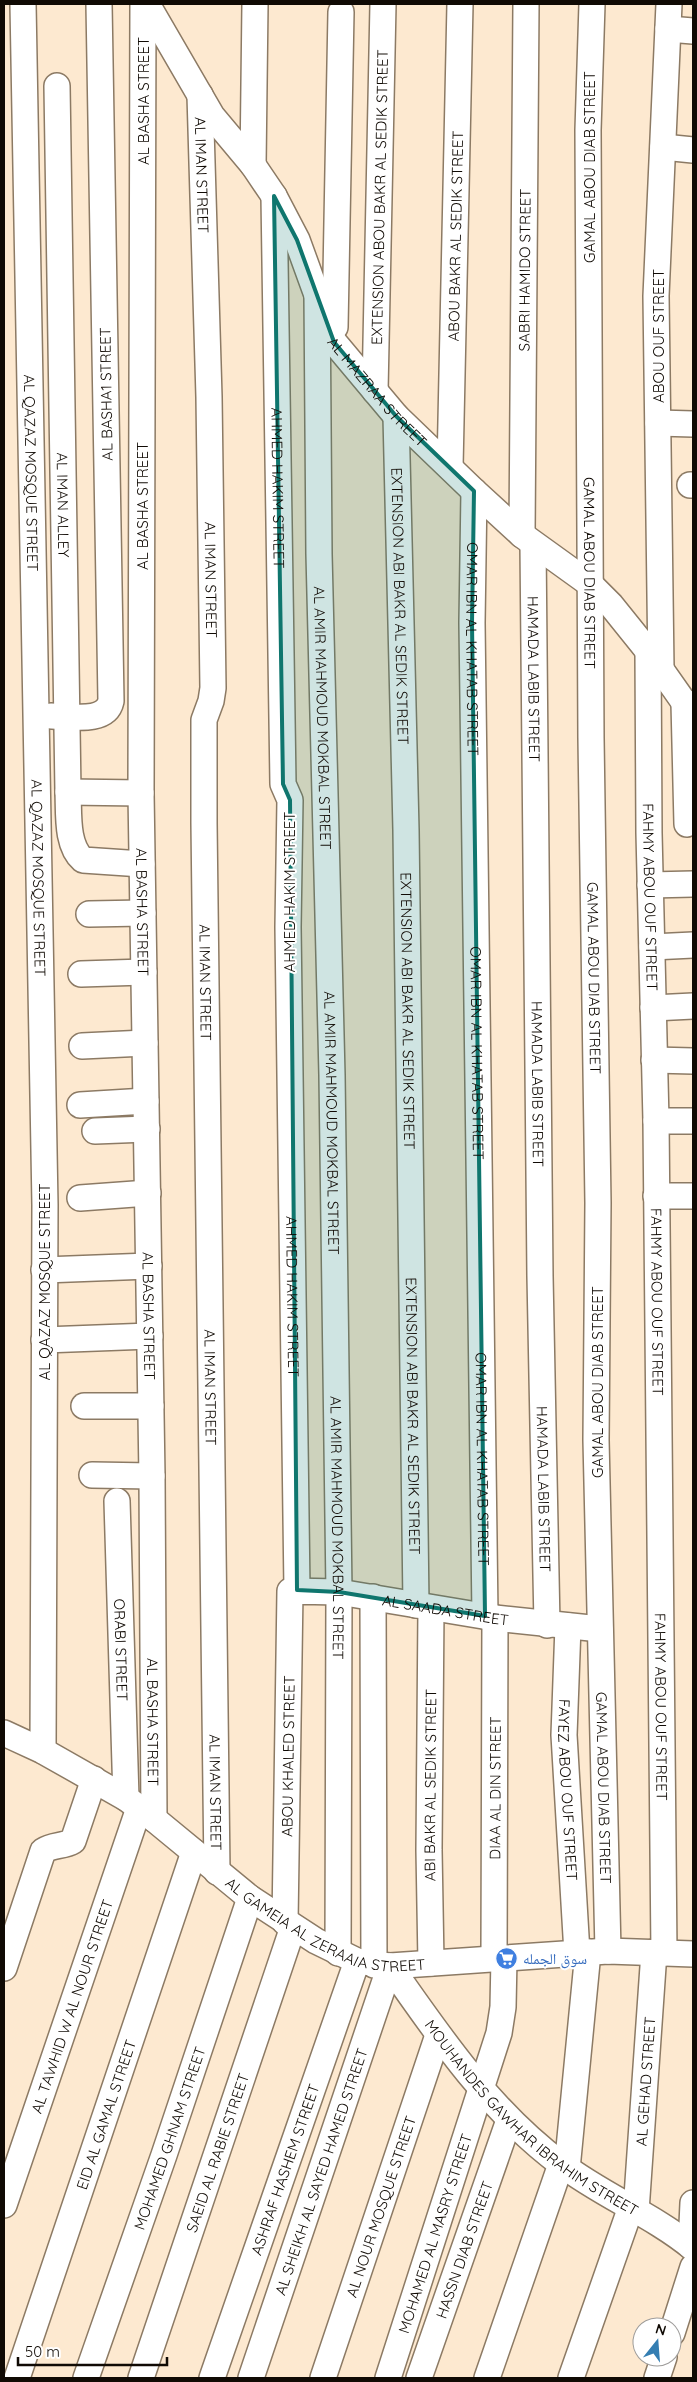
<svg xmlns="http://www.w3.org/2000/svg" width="697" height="2382" viewBox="0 0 697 2382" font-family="Quicksand,'Noto Naskh Arabic',sans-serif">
	<rect width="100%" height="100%" fill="#fde9d0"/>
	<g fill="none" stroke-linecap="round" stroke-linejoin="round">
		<defs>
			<g id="minor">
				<path id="s1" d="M23 4 45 1205 43 1751"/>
				<path id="s2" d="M143 4 141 793 152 1476 154 1819"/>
				<path id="s3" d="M147 4 212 116 253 165 274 196 297 240 334 342 396 416 474 491 522 535 590 584 611 605 648 651 693 715"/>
				<path id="s4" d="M592 4 588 130 591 738 598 1203 596 1440 608 1951"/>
				<polyline points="668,29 693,31"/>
				<path id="s5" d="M57 86 68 792C69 814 66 845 83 860L142 864"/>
				<path id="s6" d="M200 95 209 397 213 688 211 701 204 720V823L217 1872"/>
				<polyline points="663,147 693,150"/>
				<polyline points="253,165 255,4"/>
				<path id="s7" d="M274 196 283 784 290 800 288 927 297 1590"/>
				<path id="s8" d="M317 294 319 554 332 1075 339 1592 338 1953"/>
				<polyline points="335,327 341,12"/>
				<path id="s9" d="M375 391 383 4"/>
				<path id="s10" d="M396 416 406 830 416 1605"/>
				<polyline points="658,423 693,424"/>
				<path id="s11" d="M450 467 460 4"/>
				<polyline points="690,485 693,485"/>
				<path id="s12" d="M474 491 472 623 485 1616"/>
				<path id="s13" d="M522 535 526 4"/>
				<path id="s14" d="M533 544 540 1276 547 1625"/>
				<path id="s15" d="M648 651 649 833 656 1121 664 1953"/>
				<polyline points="661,669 656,296 669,4"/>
				<path d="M51 716C70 716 106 724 111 701L99 4"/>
				<polyline points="68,792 141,793"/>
				<polyline points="687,824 684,703 692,704"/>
				<polyline points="650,885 693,884"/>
				<polyline points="89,914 143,913"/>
				<polyline points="652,947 693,945"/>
				<polyline points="81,974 144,972"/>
				<polyline points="653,1008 693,1006"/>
				<polyline points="82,1046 145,1043"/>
				<polyline points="654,1060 693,1061"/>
				<polyline points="80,1105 146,1101"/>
				<polyline points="656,1121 693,1121"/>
				<polyline points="95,1131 147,1129"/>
				<polyline points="656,1196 693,1196"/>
				<polyline points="80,1198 148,1193"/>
				<polyline points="44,1270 149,1266"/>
				<polyline points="44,1340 150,1336"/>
				<polyline points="84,1406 151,1406"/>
				<polyline points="92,1475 152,1476"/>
				<path id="s16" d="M117 1501 126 1798"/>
				<polyline points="373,1597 374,1965"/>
				<path id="s17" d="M568 1626 564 1735 577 1953"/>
				<path id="s18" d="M4 1733 43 1751 126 1798 154 1819 250 1898 316 1941 357 1961 390 1966 608 1951 693 1954"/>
				<path id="s19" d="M285 1922 290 1591 339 1592 495 1618 600 1629"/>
				<path id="s20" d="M494 1958 495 1618"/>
				<path id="s21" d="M431 1963 429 1850 431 1608"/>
				<path id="s22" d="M390 1966C440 2038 491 2112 561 2164 603 2196 653 2215 693 2248"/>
				<path d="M4 1968 43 1851C53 1844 63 1847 73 1841L94 1779"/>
				<polyline points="567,2169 588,1952"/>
				<path id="s23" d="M4 2205 139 1808"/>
				<path id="s24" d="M636 2211 654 1952"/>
				<polyline points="691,2246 693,2203"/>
				<polyline points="672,2333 693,2267"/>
				<path id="s25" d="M17 2378 194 1852"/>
				<path id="s26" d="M86 2378 164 2155 250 1898"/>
				<path id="s27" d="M141 2378 293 1927"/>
				<path id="s28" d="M212 2378 357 1961"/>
				<path id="s29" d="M251 2378 390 1966"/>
				<path id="s30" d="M323 2378 438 2035"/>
				<path id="s31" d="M388 2378 499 2033 503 2007 504 1958"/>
				<path id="s32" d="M419 2378 509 2120"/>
				<polyline points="487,2378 561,2164"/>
				<polyline points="571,2378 631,2207"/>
				<polyline points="657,2378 664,2357"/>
			</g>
		</defs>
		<!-- minor casing -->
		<use href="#minor" stroke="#8c7a64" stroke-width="28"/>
		<!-- minor -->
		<use href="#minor" stroke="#fff" stroke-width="25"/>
	</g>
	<!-- marked area -->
	<path fill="#0f766e" fill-opacity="0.2" stroke="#0f766e" stroke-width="4" stroke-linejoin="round" d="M274 196 297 240 334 342 396 416 474 491 472 623 485 1616 339 1592 297 1590 290 800 283 784Z"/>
	<!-- icons -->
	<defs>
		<symbol id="supermarket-disc" viewBox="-11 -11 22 22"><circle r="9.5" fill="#3f7fe0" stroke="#fff"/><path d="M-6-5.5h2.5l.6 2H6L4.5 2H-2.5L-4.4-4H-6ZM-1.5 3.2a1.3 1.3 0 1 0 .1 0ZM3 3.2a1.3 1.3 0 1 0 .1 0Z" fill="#fff"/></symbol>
	</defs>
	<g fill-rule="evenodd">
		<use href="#supermarket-disc" x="494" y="1946" width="25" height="25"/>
	</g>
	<g text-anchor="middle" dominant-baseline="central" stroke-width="4" stroke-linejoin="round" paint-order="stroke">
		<!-- street labels -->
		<g font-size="15" fill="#100a04" stroke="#fff">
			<text transform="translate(143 101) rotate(-90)">AL BASHA STREET</text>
			<text transform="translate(589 167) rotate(-90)">GAMAL ABOU DIAB STREET</text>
			<text stroke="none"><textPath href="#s6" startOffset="80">AL IMAN STREET</textPath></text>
			<text stroke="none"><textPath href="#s9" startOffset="194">EXTENSION ABOU BAKR AL SEDIK STREET</textPath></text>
			<text stroke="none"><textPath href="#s11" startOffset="231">ABOU BAKR AL SEDIK STREET</textPath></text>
			<text stroke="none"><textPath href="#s13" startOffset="265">SABRI HAMIDO STREET</textPath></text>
			<text transform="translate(658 336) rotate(-90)">ABOU OUF STREET</text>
			<text stroke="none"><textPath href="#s3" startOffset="455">AL MAZRAA STREET</textPath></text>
			<text transform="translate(106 394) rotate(-91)">AL BASHA1 STREET</text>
			<text stroke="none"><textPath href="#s1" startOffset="469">AL QAZAZ MOSQUE STREET</textPath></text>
			<text stroke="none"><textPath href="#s7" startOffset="292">AHMED HAKIM STREET</textPath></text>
			<text stroke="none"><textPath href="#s5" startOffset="419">AL IMAN ALLEY</textPath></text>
			<text transform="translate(142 506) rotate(-90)">AL BASHA STREET</text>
			<text stroke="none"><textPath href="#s4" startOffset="569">GAMAL ABOU DIAB STREET</textPath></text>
			<text stroke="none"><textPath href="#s6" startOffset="485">AL IMAN STREET</textPath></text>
			<text stroke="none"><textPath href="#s10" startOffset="190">EXTENSION ABI BAKR AL SEDIK STREET</textPath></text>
			<text stroke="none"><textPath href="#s12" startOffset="158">OMAR IBN AL KHATAB STREET</textPath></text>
			<text stroke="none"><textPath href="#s14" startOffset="135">HAMADA LABIB STREET</textPath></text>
			<text stroke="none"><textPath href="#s8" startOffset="424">AL AMIR MAHMOUD MOKBAL STREET</textPath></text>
			<text stroke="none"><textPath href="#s1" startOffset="874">AL QAZAZ MOSQUE STREET</textPath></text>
			<text transform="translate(289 892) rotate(-90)">AHMED HAKIM STREET</text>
			<text stroke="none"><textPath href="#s15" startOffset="246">FAHMY ABOU OUF STREET</textPath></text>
			<text stroke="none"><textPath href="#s2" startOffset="908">AL BASHA STREET</textPath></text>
			<text stroke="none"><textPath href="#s4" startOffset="974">GAMAL ABOU DIAB STREET</textPath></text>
			<text stroke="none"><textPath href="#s6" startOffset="889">AL IMAN STREET</textPath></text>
			<text stroke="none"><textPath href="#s10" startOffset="595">EXTENSION ABI BAKR AL SEDIK STREET</textPath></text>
			<text stroke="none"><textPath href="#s12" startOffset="562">OMAR IBN AL KHATAB STREET</textPath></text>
			<text stroke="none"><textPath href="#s14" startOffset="540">HAMADA LABIB STREET</textPath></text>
			<text stroke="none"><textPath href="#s8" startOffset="829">AL AMIR MAHMOUD MOKBAL STREET</textPath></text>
			<text transform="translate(44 1282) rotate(-90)">AL QAZAZ MOSQUE STREET</text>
			<text stroke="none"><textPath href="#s7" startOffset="1102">AHMED HAKIM STREET</textPath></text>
			<text stroke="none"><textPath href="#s15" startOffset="651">FAHMY ABOU OUF STREET</textPath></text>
			<text stroke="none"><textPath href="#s2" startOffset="1312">AL BASHA STREET</textPath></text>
			<text transform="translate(597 1382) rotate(-90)">GAMAL ABOU DIAB STREET</text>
			<text stroke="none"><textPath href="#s6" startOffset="1294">AL IMAN STREET</textPath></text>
			<text stroke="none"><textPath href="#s10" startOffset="1000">EXTENSION ABI BAKR AL SEDIK STREET</textPath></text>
			<text stroke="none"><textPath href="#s12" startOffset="968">OMAR IBN AL KHATAB STREET</textPath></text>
			<text stroke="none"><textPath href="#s14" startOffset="945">HAMADA LABIB STREET</textPath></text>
			<text stroke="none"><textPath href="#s8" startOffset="1234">AL AMIR MAHMOUD MOKBAL STREET</textPath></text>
			<text stroke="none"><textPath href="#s19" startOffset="488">AL SAADA STREET</textPath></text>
			<text stroke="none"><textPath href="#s16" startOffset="149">ORABI STREET</textPath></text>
			<text stroke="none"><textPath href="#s15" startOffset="1056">FAHMY ABOU OUF STREET</textPath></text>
			<text stroke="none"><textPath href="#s2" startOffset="1718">AL BASHA STREET</textPath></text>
			<text stroke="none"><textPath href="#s19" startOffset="166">ABOU KHALED STREET</textPath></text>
			<text stroke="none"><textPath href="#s21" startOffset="178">ABI BAKR AL SEDIK STREET</textPath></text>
			<text stroke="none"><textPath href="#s4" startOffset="1784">GAMAL ABOU DIAB STREET</textPath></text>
			<text stroke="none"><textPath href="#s20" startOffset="170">DIAA AL DIN STREET</textPath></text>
			<text stroke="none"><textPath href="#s17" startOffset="164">FAYEZ ABOU OUF STREET</textPath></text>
			<text stroke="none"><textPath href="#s6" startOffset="1699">AL IMAN STREET</textPath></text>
			<text stroke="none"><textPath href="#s18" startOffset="380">AL GAMEIA AL ZERAAIA STREET</textPath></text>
			<text stroke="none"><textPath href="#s23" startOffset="210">AL TAWHID W AL NOUR STREET</textPath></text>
			<text stroke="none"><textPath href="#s24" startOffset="130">AL GEHAD STREET</textPath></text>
			<text stroke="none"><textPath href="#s25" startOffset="278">EID AL GAMAL STREET</textPath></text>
			<text stroke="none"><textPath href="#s22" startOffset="210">MOUHANDES GAWHAR IBRAHIM STREET</textPath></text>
			<text stroke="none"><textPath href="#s26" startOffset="254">MOHAMED GHNAM STREET</textPath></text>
			<text stroke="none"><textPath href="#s27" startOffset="238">SAEID AL RABIE STREET</textPath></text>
			<text stroke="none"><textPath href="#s28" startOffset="221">ASHRAF HASHEM STREET</textPath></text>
			<text stroke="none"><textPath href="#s29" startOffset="218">AL SHEIKH AL SAYED HAMED STREET</textPath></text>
			<text stroke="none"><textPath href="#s30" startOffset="181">AL NOUR MOSQUE STREET</textPath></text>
			<text stroke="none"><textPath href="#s31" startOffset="152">MOHAMED AL MASRY STREET</textPath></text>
			<text stroke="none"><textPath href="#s32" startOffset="136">HASSN DIAB STREET</textPath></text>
		</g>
		<!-- shop labels -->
		<g font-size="15" fill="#366cbe" stroke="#fff" text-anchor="start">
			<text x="523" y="1958">سوق الجمله</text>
		</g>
	</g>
	<!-- border -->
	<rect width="697" height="2382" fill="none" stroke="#100a04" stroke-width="10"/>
	<!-- north arrow -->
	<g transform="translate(657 2342) rotate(17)"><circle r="24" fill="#ffffff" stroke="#9f9d9b"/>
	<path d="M0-4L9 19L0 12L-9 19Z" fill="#347eb2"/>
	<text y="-8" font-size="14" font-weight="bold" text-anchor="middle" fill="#100a04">N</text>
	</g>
	<!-- scale -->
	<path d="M18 2357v8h149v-8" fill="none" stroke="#100a04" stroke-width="2.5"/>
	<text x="25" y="2357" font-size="15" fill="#100a04" stroke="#ffffff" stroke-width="4" paint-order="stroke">50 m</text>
</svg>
